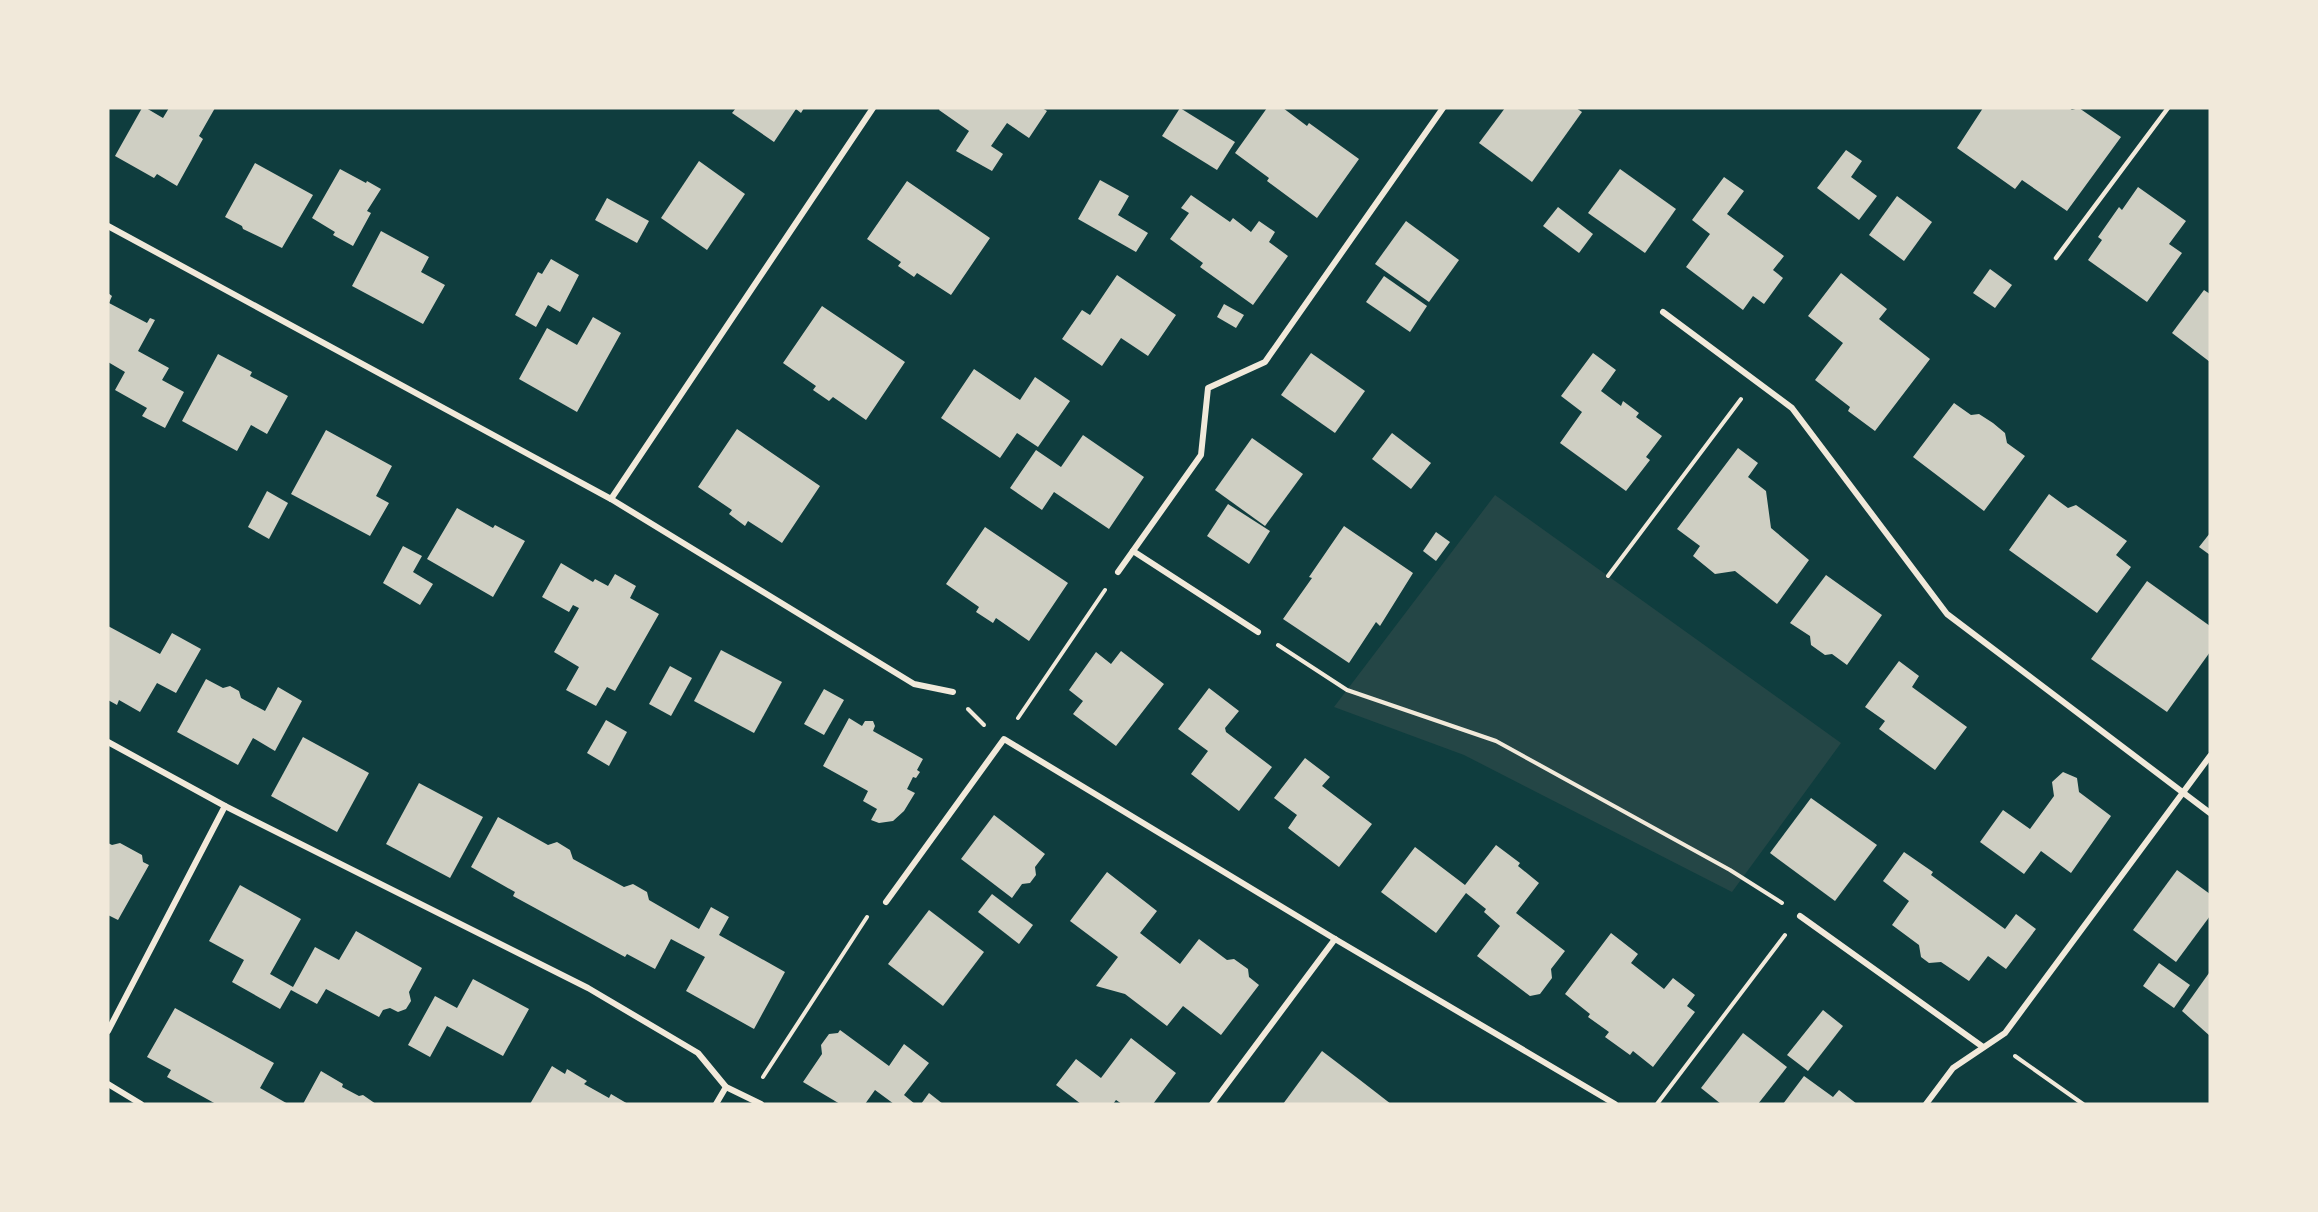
<svg xmlns="http://www.w3.org/2000/svg" width="2318" height="1212" viewBox="0 0 2318 1212" font-family="Manrope,sans-serif">
	<rect width="100%" height="100%" fill="#0f3d3e"/>
	<!-- green -->
	<polygon fill="#244646" points="1495,495 1841,743 1732,892 1464,755 1334,707"/>
	<!-- building -->
	<g fill="#cfcfc3">
		<polygon points="142,108 146,108 163,118 169,108 215,108 199,136 203,139 177,186 157,174 154,178 115,156"/>
		<polygon points="736,108 804,108 801,113 796,109 774,142 732,113"/>
		<polygon points="940,108 1042,108 1047,111 1029,138 1007,123 991,146 1003,154 992,171 956,151 969,131 939,110"/>
		<polygon points="1180,108 1235,142 1217,170 1162,136"/>
		<polygon points="1267,108 1283,108 1307,126 1309,123 1359,159 1317,218 1267,181 1269,178 1235,153"/>
		<polygon points="1505,108 1576,108 1582,112 1532,182 1479,143"/>
		<polygon points="1983,108 2069,108 2072,110 2079,108 2121,137 2067,211 2022,180 2015,189 1957,148"/>
		<polygon points="1846,150 1862,161 1851,177 1877,196 1859,220 1817,188"/>
		<polygon points="699,161 745,194 707,250 661,218"/>
		<polygon points="255,163 313,195 282,248 243,229 242,226 225,217"/>
		<polygon points="340,169 366,183 367,181 381,189 367,211 371,213 353,246 333,235 335,232 312,218"/>
		<polygon points="1620,169 1676,209 1645,253 1588,213"/>
		<polygon points="1724,177 1744,191 1727,214 1784,256 1773,270 1783,278 1764,304 1753,296 1743,310 1686,267 1710,234 1692,220"/>
		<polygon points="1100,180 1129,196 1118,215 1148,233 1136,252 1078,219"/>
		<polygon points="907,181 990,238 951,295 917,273 914,277 898,266 901,262 867,239"/>
		<polygon points="2138,187 2186,221 2169,244 2182,253 2147,302 2088,260 2102,240 2098,237 2119,207 2122,210"/>
		<polygon points="1191,195 1230,222 1233,218 1251,232 1259,221 1275,232 1269,242 1288,256 1253,305 1200,267 1203,263 1170,239 1189,213 1181,208"/>
		<polygon points="1897,196 1932,222 1904,261 1869,235"/>
		<polygon points="607,198 649,221 637,243 595,220"/>
		<polygon points="1558,207 1593,234 1579,253 1543,226"/>
		<polygon points="1406,221 1459,260 1429,302 1375,264"/>
		<polygon points="381,231 429,257 421,272 445,285 423,324 352,286"/>
		<polygon points="551,259 579,275 560,312 548,305 536,327 515,315 538,272 542,274"/>
		<polygon points="1990,269 2012,285 1995,308 1973,293"/>
		<polygon points="1841,273 1887,309 1879,319 1930,359 1875,431 1848,411 1850,407 1815,380 1843,343 1808,316"/>
		<polygon points="1117,275 1176,315 1148,356 1121,338 1102,366 1062,339 1082,310 1090,315"/>
		<polygon points="1384,276 1427,306 1410,332 1366,302"/>
		<polygon points="2204,290 2210,294 2210,362 2172,333"/>
		<polygon points="108,293 112,296 109,303 147,323 150,318 155,320 138,351 169,368 162,380 184,392 165,428 142,416 147,408 115,390 125,372 108,362"/>
		<polygon points="1224,304 1244,315 1236,328 1217,317"/>
		<polygon points="822,306 905,362 866,420 833,397 829,401 813,390 816,386 783,363"/>
		<polygon points="593,317 621,333 577,412 519,379 547,328 577,345"/>
		<polygon points="1311,353 1365,391 1335,433 1281,395"/>
		<polygon points="1593,353 1616,370 1601,391 1621,406 1623,401 1639,413 1636,417 1662,436 1646,457 1650,460 1626,491 1560,443 1582,412 1561,396"/>
		<polygon points="218,354 252,372 250,376 288,396 267,434 251,425 237,451 182,421"/>
		<polygon points="974,369 1020,400 1035,377 1070,401 1038,447 1017,433 1000,458 941,418"/>
		<polygon points="1954,403 1971,415 1979,414 1993,423 2005,433 2007,443 2025,456 1984,511 1913,457"/>
		<polygon points="737,429 820,486 782,543 748,521 745,526 729,514 732,510 698,487"/>
		<polygon points="326,430 392,466 376,496 389,503 370,536 291,494"/>
		<polygon points="1392,433 1431,463 1411,489 1372,459"/>
		<polygon points="1083,435 1144,477 1109,529 1054,492 1042,510 1010,488 1036,450 1061,467"/>
		<polygon points="1252,438 1303,474 1265,526 1215,490"/>
		<polygon points="1738,448 1758,463 1748,477 1766,491 1771,528 1809,560 1777,604 1735,571 1715,574 1693,556 1700,546 1677,529"/>
		<polygon points="267,491 288,503 269,539 248,527"/>
		<polygon points="2049,494 2068,508 2076,505 2127,541 2116,555 2131,567 2097,613 2009,550"/>
		<polygon points="1228,504 1270,531 1249,564 1207,536"/>
		<polygon points="457,508 493,528 495,525 525,541 493,597 427,559"/>
		<polygon points="1344,526 1413,573 1380,626 1376,622 1349,663 1283,619 1312,578 1309,577"/>
		<polygon points="985,527 1068,583 1029,641 996,618 993,623 976,612 979,607 946,584"/>
		<polygon points="1436,532 1450,542 1436,561 1423,551"/>
		<polygon points="2210,533 2210,555 2199,547"/>
		<polygon points="403,546 422,556 413,572 433,584 420,605 383,583"/>
		<polygon points="561,563 593,582 595,579 608,586 615,574 636,586 630,598 659,614 615,691 607,687 596,706 566,690 579,667 554,652 579,608 573,605 569,612 542,597"/>
		<polygon points="1826,575 1882,615 1847,665 1832,654 1825,655 1811,645 1810,636 1790,623"/>
		<polygon points="2147,581 2210,626 2210,652 2167,712 2091,659"/>
		<polygon points="108,626 160,654 172,633 201,649 176,693 157,683 140,712 119,700 117,705 108,700"/>
		<polygon points="721,650 782,682 754,733 694,701"/>
		<polygon points="1121,651 1164,684 1116,746 1073,714 1083,701 1069,690 1096,652 1111,664"/>
		<polygon points="1899,661 1919,676 1912,687 1967,727 1935,770 1879,729 1885,721 1865,707"/>
		<polygon points="670,666 692,678 671,716 649,704"/>
		<polygon points="206,679 223,688 230,686 239,691 241,698 265,711 278,687 302,701 275,751 253,738 238,765 177,732"/>
		<polygon points="1209,688 1239,711 1225,728 1226,732 1272,767 1239,811 1191,774 1208,751 1178,729"/>
		<polygon points="824,689 844,700 824,735 804,724"/>
		<polygon points="849,718 862,726 865,721 873,721 875,726 873,731 923,759 917,770 920,772 916,778 913,777 907,789 915,793 904,811 893,821 879,823 871,820 877,809 863,801 868,791 823,766"/>
		<polygon points="606,720 627,732 609,766 587,753"/>
		<polygon points="303,737 369,773 337,832 271,796"/>
		<polygon points="1305,758 1330,777 1322,786 1372,824 1339,867 1288,828 1297,815 1274,798"/>
		<polygon points="2063,772 2077,778 2079,792 2111,816 2071,873 2041,851 2024,874 1980,842 2003,810 2030,829 2054,796 2052,782"/>
		<polygon points="419,783 483,817 450,878 386,844"/>
		<polygon points="1811,798 1877,845 1835,901 1770,853"/>
		<polygon points="994,815 1045,854 1035,867 1036,875 1030,883 1022,884 1012,898 961,859"/>
		<polygon points="498,817 548,845 557,842 570,850 573,859 624,887 633,884 647,892 649,900 699,929 711,907 729,917 719,935 785,972 754,1029 686,991 705,957 671,939 655,969 627,954 625,957 513,896 515,892 471,867"/>
		<polygon points="108,843 112,845 120,843 142,855 143,862 149,865 118,920 108,915"/>
		<polygon points="1496,845 1520,863 1518,866 1539,883 1516,913 1565,951 1551,969 1552,978 1540,994 1530,996 1477,956 1500,926 1484,912 1486,909 1466,893 1436,933 1381,892 1415,847 1465,885"/>
		<polygon points="1904,852 1933,872 1931,875 2005,929 2016,914 2036,929 2006,969 1988,956 1969,981 1941,962 1929,963 1921,957 1919,945 1892,925 1909,901 1883,881"/>
		<polygon points="2177,870 2210,894 2210,916 2176,962 2133,930"/>
		<polygon points="1107,872 1157,911 1140,933 1180,964 1199,939 1227,960 1234,959 1248,969 1249,977 1259,985 1221,1035 1183,1006 1167,1026 1125,994 1096,986 1118,957 1070,921"/>
		<polygon points="240,885 301,919 270,974 293,987 315,947 339,960 356,931 422,968 409,992 411,1001 406,1009 398,1012 390,1008 383,1010 379,1017 326,989 317,1004 291,990 280,1009 232,982 244,960 209,941"/>
		<polygon points="992,894 1033,925 1019,944 978,912"/>
		<polygon points="929,910 984,952 943,1006 888,964"/>
		<polygon points="1611,933 1638,954 1631,963 1664,989 1673,978 1695,995 1687,1006 1695,1012 1653,1067 1633,1051 1630,1055 1605,1037 1609,1032 1588,1017 1590,1014 1565,994"/>
		<polygon points="2159,963 2190,985 2174,1008 2143,986"/>
		<polygon points="2209,973 2210,974 2210,1036 2182,1011"/>
		<polygon points="473,979 529,1009 503,1056 447,1026 430,1057 408,1045 435,996 457,1008"/>
		<polygon points="175,1008 274,1063 260,1088 288,1104 216,1104 167,1077 171,1070 147,1057"/>
		<polygon points="1823,1010 1843,1026 1808,1071 1787,1055"/>
		<polygon points="840,1030 889,1066 904,1044 929,1063 904,1095 915,1104 894,1104 875,1090 865,1104 840,1104 803,1082 822,1054 821,1045 829,1034 838,1033"/>
		<polygon points="1743,1033 1787,1067 1758,1104 1721,1104 1701,1088"/>
		<polygon points="1131,1038 1176,1073 1153,1104 1122,1104 1116,1100 1113,1104 1081,1104 1056,1085 1076,1059 1101,1078"/>
		<polygon points="1322,1051 1360,1080 1391,1104 1283,1104"/>
		<polygon points="552,1066 565,1074 567,1069 587,1081 584,1084 609,1098 611,1094 628,1104 530,1104"/>
		<polygon points="321,1071 343,1084 342,1087 359,1096 363,1095 376,1104 303,1104"/>
		<polygon points="1804,1076 1833,1097 1839,1090 1857,1104 1783,1104"/>
		<polygon points="929,1093 943,1104 921,1104"/>
	</g>
	<g fill="none" stroke-linecap="round" stroke-linejoin="round">
		<!-- path -->
		<g stroke="#f1e9da" stroke-width="4">
			<polyline points="1608,576 1741,399"/>
			<polyline points="1278,645 1347,690 1496,741 1730,870 1782,903"/>
			<polyline points="968,709 984,725"/>
			<polyline points="1018,718 1105,590"/>
			<polyline points="2015,1056 2083,1104"/>
			<polyline points="763,1077 867,917"/>
			<polyline points="1657,1104 1785,935"/>
		</g>
		<!-- service -->
		<polyline stroke="#f1e9da" stroke-width="4.5" points="2056,258 2168,108"/>
		<!-- minor -->
		<g stroke="#f1e9da" stroke-width="6">
			<polyline points="108,226 611,499 914,684 953,692"/>
			<polyline points="1663,312 1792,408 1947,614 2210,813"/>
			<polyline points="611,499 873,108"/>
			<polyline points="1133,551 1258,632"/>
			<polyline points="1118,572 1201,455 1208,388 1265,362 1443,108"/>
			<polyline points="108,742 225,806 588,988 698,1053 726,1087 761,1104"/>
			<polyline points="886,902 1004,739 1335,939 1615,1104"/>
			<polyline points="1800,916 1983,1047"/>
			<polyline points="108,1031 225,806"/>
			<polyline points="108,1084 141,1104"/>
			<polyline points="716,1104 726,1087"/>
			<polyline points="1212,1104 1335,939"/>
			<polyline points="1926,1104 1953,1068 2005,1033 2210,756"/>
		</g>
	</g>
	<!-- border -->
	<rect width="2318" height="1212" fill="none" stroke="#f1e9da" stroke-width="219"/>
</svg>
